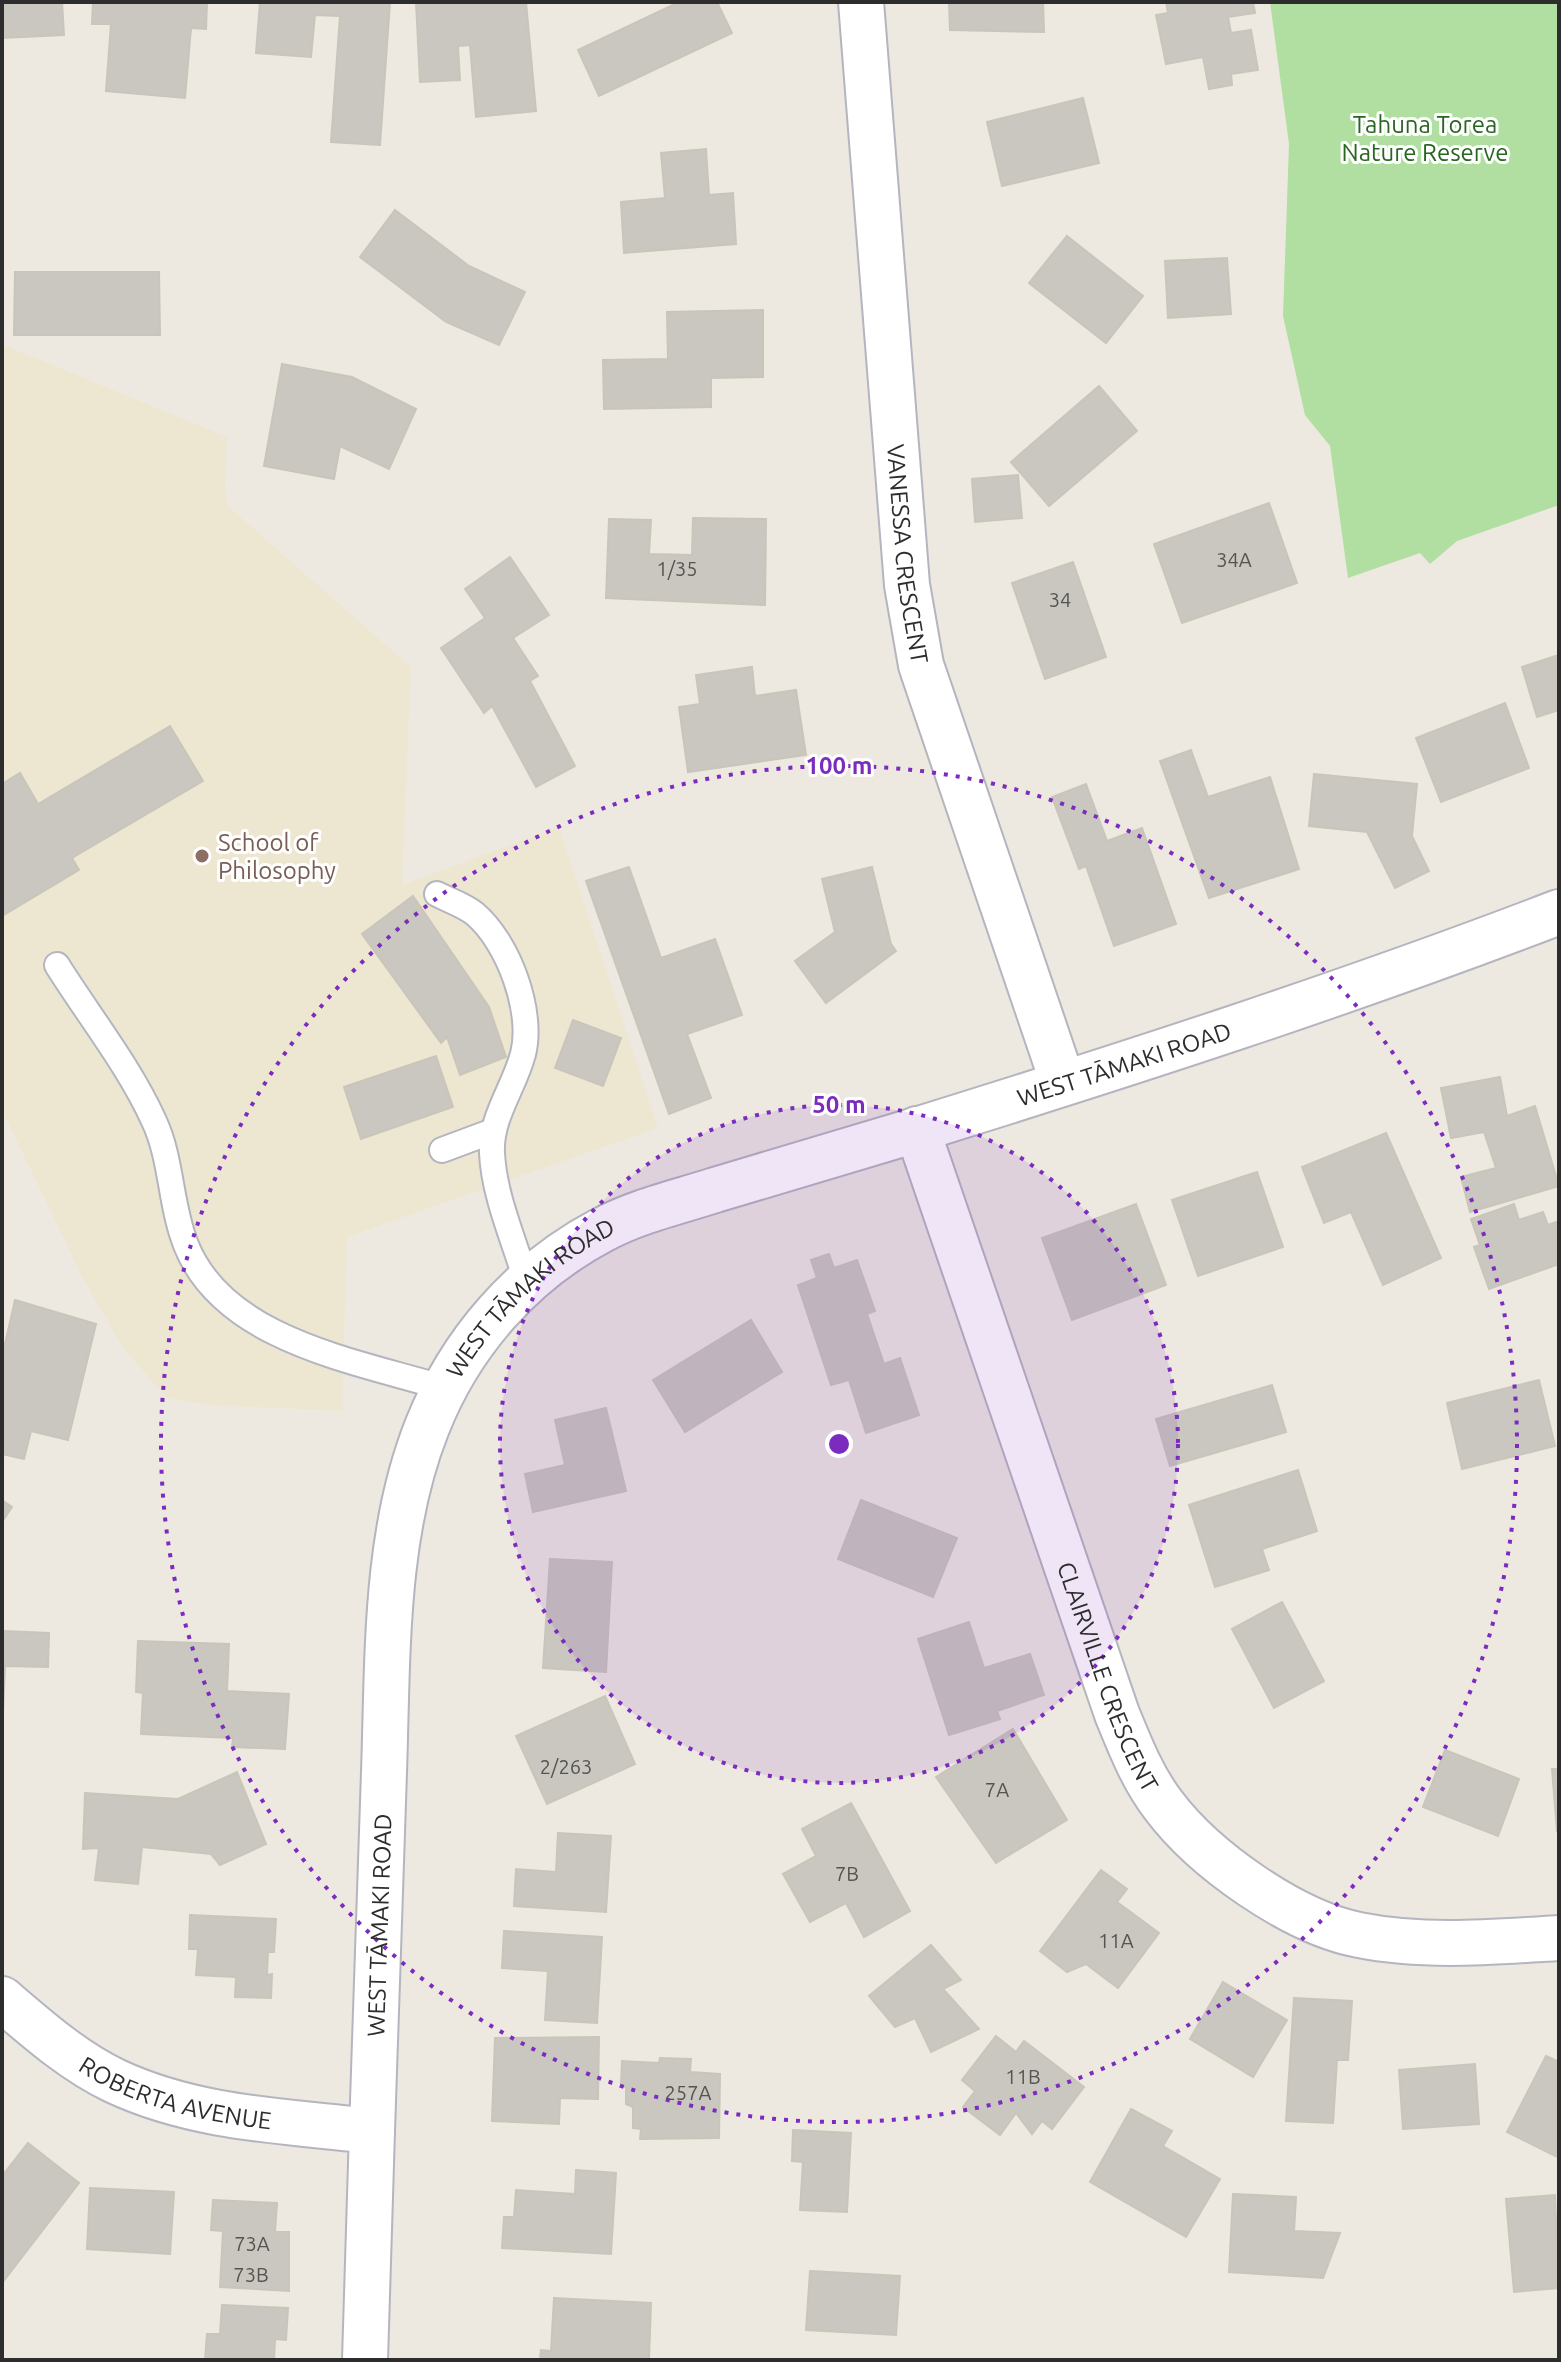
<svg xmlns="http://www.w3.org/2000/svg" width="1561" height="2362" viewBox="0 0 1561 2362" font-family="Ubuntu,sans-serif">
	<rect width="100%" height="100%" fill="#ede9e0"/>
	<!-- education -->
	<polygon fill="#ede7d2" points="2,344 227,437 225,486 228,506 411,667 402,885 559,827 658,1128 347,1237 342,1411 206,1405 167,1398 124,1349 84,1281 2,1110"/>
	<!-- green -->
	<polygon fill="#b1dfa1" points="1270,2 1559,2 1559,505 1457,541 1430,564 1420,553 1348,578 1330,446 1305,415 1283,316 1289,144"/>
	<!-- building -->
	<g fill="#c9c7bf" stroke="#c9c5ba" stroke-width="2">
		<polygon points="2,2 62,2 64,35 2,38"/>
		<polygon points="93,2 207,2 206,29 191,28 185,98 106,91 111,24 92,24"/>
		<polygon points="260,2 390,2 380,145 331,142 340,16 315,15 311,57 256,53"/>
		<polygon points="416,2 526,2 536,111 476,117 470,45 458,46 460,80 420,82"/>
		<polygon points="679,2 717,2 732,33 599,96 578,50"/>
		<polygon points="949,2 1043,2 1044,32 950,30"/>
		<polygon points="1166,2 1253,2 1255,13 1228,17 1231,33 1251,30 1258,70 1231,74 1232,85 1209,89 1203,57 1166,64 1156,15 1168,13"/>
		<polygon points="1083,98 1099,163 1002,186 987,122"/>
		<polygon points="706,149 709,195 733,193 736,244 624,253 621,202 665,198 661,153"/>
		<polygon points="395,210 469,266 525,292 499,345 446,322 360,257"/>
		<polygon points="1067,236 1143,296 1106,343 1029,283"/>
		<polygon points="1227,258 1231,314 1168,318 1165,261"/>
		<polygon points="15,272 159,272 160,335 14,335"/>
		<polygon points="763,310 763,377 711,378 711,407 604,409 603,360 668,359 667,312"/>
		<polygon points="282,364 352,377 416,409 389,469 340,446 334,479 264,466"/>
		<polygon points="1099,386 1137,431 1049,506 1011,462"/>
		<polygon points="1018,475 1022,518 975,522 972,479"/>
		<polygon points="1269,503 1297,583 1182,623 1154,544"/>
		<polygon points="693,518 766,519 765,605 606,598 609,519 651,520 649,554 692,555"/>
		<polygon points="510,557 549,615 513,638 538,676 530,681 575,766 536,787 492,706 484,713 441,648 485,618 465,589"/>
		<polygon points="1073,562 1106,657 1045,679 1012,583"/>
		<polygon points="1559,655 1559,710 1537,717 1522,667"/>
		<polygon points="752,667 755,696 796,690 806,755 688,772 679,707 700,704 696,675"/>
		<polygon points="1505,703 1529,768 1441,802 1416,738"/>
		<polygon points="170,726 203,781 72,858 79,870 2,916 2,784 20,773 38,804"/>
		<polygon points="1191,750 1208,797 1270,777 1299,869 1209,898 1160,761"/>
		<polygon points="1314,774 1417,784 1412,836 1429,871 1395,888 1367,832 1309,826"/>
		<polygon points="1086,784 1107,841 1142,828 1176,924 1114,946 1086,866 1079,869 1052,797"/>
		<polygon points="629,867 661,958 715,939 742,1015 687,1034 711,1098 669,1114 586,881"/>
		<polygon points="872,867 891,944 896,951 826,1003 795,961 835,932 822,879"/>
		<polygon points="413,896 489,1007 506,1057 460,1075 447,1037 441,1043 362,934"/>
		<polygon points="573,1020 621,1038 603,1086 555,1068"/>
		<polygon points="436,1056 453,1107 361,1139 344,1087"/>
		<polygon points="1500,1077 1507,1116 1535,1106 1559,1186 1470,1212 1461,1177 1496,1168 1484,1132 1451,1138 1441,1088"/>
		<polygon points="1386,1133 1441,1258 1383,1285 1351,1212 1324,1223 1302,1167"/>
		<polygon points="1257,1172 1283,1247 1198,1276 1172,1200"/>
		<polygon points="1136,1204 1166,1285 1072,1320 1042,1238"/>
		<polygon points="1514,1204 1519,1220 1543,1212 1548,1225 1559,1221 1559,1264 1489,1289 1474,1247 1480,1245 1471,1219"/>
		<polygon points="829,1254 834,1268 857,1260 875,1311 867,1314 884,1364 900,1358 919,1415 866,1433 849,1380 831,1385 798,1285 817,1278 811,1260"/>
		<polygon points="15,1300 96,1324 68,1440 31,1431 24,1459 2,1454 2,1343 5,1344"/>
		<polygon points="751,1320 782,1372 685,1432 653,1380"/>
		<polygon points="1539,1380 1555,1446 1462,1469 1447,1403"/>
		<polygon points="1272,1385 1286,1432 1170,1466 1156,1419"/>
		<polygon points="606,1408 626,1491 533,1512 525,1474 565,1465 555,1420"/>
		<polygon points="1298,1470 1317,1531 1262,1549 1269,1570 1215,1587 1189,1505"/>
		<polygon points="2,1500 12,1507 2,1522"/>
		<polygon points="861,1500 957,1538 933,1597 838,1559"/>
		<polygon points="550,1559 612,1562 606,1672 543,1668"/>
		<polygon points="1282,1602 1324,1681 1274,1708 1232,1629"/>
		<polygon points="969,1622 984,1668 1030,1654 1044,1695 997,1711 1000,1719 949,1735 918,1639"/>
		<polygon points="2,1631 49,1633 48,1667 5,1666 2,1736"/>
		<polygon points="138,1641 229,1644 227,1691 289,1694 285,1749 232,1747 233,1738 141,1734 143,1693 136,1692"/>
		<polygon points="605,1696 635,1764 547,1804 516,1736"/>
		<polygon points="1013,1729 1067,1820 996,1863 936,1777"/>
		<polygon points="1445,1750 1519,1779 1498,1836 1423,1807"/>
		<polygon points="1552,1769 1559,1769 1559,1830 1557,1831"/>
		<polygon points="237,1772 266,1844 220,1865 211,1854 142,1847 138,1884 95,1880 99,1848 83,1849 85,1793 178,1799"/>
		<polygon points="851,1803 910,1911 864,1937 846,1903 810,1922 783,1874 816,1856 802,1829"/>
		<polygon points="558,1833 611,1836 606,1912 514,1906 516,1869 556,1872"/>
		<polygon points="1101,1870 1127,1889 1117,1902 1159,1933 1118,1988 1086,1964 1067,1972 1040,1951"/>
		<polygon points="190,1915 276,1919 274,1952 268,1952 267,1975 272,1974 271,1998 235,1997 236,1977 196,1975 198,1949 189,1949"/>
		<polygon points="504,1931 602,1937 597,2023 545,2020 548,1971 502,1968"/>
		<polygon points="931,1945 961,1980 943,1989 979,2029 931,2052 915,2018 895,2027 869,1996"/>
		<polygon points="1223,1982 1287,2020 1253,2077 1190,2039"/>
		<polygon points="1294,1998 1352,2001 1348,2060 1337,2060 1333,2123 1286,2121"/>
		<polygon points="996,2036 1016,2052 1024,2041 1084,2087 1052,2129 1042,2121 1032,2134 1016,2113 1000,2135 963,2107 975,2091 962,2080"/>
		<polygon points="599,2037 598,2099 560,2098 559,2124 492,2121 495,2038"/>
		<polygon points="1546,2056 1559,2062 1559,2158 1507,2132"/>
		<polygon points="660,2058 691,2059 690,2072 720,2074 719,2138 640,2139 641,2129 633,2128 633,2107 626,2104 626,2087 621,2086 622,2061 659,2063"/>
		<polygon points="1475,2064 1479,2124 1403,2129 1399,2070"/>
		<polygon points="1131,2109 1172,2131 1163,2146 1220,2179 1186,2237 1090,2182"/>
		<polygon points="793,2130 851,2133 847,2212 800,2210 803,2162 792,2161"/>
		<polygon points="28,2143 79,2183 2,2283 2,2176"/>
		<polygon points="576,2170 616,2173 611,2254 502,2248 504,2217 514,2217 516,2190 575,2194"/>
		<polygon points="90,2188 174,2192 170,2254 87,2249"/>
		<polygon points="1233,2194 1296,2197 1294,2231 1340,2233 1323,2278 1229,2272"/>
		<polygon points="1555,2195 1559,2288 1514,2292 1506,2199"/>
		<polygon points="213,2200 277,2203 275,2232 289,2232 289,2291 220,2287 223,2231 211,2230"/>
		<polygon points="810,2271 900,2276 896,2335 806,2330"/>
		<polygon points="554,2298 651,2303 649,2360 540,2360 541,2350 551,2351"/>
		<polygon points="222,2305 288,2308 286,2340 275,2339 274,2360 205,2360 207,2334 220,2334"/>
	</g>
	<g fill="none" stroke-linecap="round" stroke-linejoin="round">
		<defs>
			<g id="service">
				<path d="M437 894C448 900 464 905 475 914 508 942 534 1011 523 1054 514 1088 490 1118 492 1153 494 1197 515 1242 527 1284"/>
				<path d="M57 965C89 1016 129 1066 154 1121 172 1159 170 1205 186 1245 224 1341 357 1361 444 1388"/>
				<polyline points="442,1150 493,1131"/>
			</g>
			<g id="minor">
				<path id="s1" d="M861 2 907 585 921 665 1063 1083"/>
				<path id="s2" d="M917 1129 1117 1714C1130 1746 1143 1779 1164 1806 1204 1859 1292 1922 1359 1935 1424 1948 1493 1942 1559 1938"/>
				<path id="s3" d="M372 2131C376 2011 380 1891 384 1772 388 1657 384 1535 427 1427 460 1343 522 1272 602 1230 637 1211 678 1202 715 1190 782 1170 849 1150 916 1130 1132 1063 1348 993 1559 912"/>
			</g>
			<g id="tertiary">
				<path id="s4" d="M2 1999C37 2029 73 2061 115 2081 196 2119 285 2121 372 2131L365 2360"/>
			</g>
		</defs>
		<!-- service casing -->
		<use href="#service" stroke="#b4b5bf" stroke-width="28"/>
		<!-- minor casing -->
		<use href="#minor" stroke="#b4b5bf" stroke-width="48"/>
		<!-- tertiary casing -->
		<use href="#tertiary" stroke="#b4b5bf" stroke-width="48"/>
		<!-- service -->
		<use href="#service" stroke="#fff" stroke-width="24"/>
		<!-- minor -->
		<use href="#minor" stroke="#fff" stroke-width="44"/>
		<!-- tertiary -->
		<use href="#tertiary" stroke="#fff" stroke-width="44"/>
	</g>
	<!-- distance rings -->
	<circle cx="839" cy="1444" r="339" fill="#7b2cbf" fill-opacity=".12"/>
	<g fill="none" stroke="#7b2cbf" stroke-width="4" stroke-dasharray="4 8">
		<circle cx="839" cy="1444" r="339"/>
		<circle cx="839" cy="1444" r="678"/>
	</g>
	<!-- markers -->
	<circle fill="#8d6e63" stroke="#fff" stroke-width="3" cx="202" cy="856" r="8"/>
	<g text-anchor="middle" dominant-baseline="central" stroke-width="6" stroke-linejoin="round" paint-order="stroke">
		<!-- number labels -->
		<g font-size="20" fill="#545452">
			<text x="1234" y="559">34A</text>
			<text x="677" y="568">1/35</text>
			<text x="1060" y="599">34</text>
			<text x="566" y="1766">2/263</text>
			<text x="997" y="1789">7A</text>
			<text x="847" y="1873">7B</text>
			<text x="1116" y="1940">11A</text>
			<text x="1023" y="2076">11B</text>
			<text x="688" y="2092">257A</text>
			<text x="252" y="2243">73A</text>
			<text x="251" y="2274">73B</text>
		</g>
		<!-- park labels -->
		<g font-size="24" fill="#296621" stroke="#fff">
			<text x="1425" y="124">Tahuna Torea<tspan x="1425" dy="28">Nature Reserve</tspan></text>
		</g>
		<!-- street labels -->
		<g font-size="24" fill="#2d2d2d" stroke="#fff">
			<text stroke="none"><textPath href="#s1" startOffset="554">VANESSA CRESCENT</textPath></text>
			<text stroke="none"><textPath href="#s3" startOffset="1526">WEST TĀMAKI ROAD</textPath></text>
			<text stroke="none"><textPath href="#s3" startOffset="878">WEST TĀMAKI ROAD</textPath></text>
			<text stroke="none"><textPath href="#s2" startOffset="580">CLAIRVILLE CRESCENT</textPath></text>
			<text stroke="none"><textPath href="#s3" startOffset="206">WEST TĀMAKI ROAD</textPath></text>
			<text stroke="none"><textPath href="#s4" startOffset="202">ROBERTA AVENUE</textPath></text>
		</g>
		<!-- education labels -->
		<g font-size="24" fill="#785e54" stroke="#fff" text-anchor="start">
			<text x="218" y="842">School of<tspan x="218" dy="28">Philosophy</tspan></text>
		</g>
	</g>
	<circle cx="839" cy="1444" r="12" fill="#7b2cbf" stroke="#fff" stroke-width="4"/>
	<g font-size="24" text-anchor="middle" font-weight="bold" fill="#7b2cbf" stroke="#fff" stroke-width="6" stroke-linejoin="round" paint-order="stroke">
		<text x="839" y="774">100 m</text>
		<text x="839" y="1113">50 m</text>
	</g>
	<!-- border -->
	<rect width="1561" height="2362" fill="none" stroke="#2d2d2d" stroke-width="8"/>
</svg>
